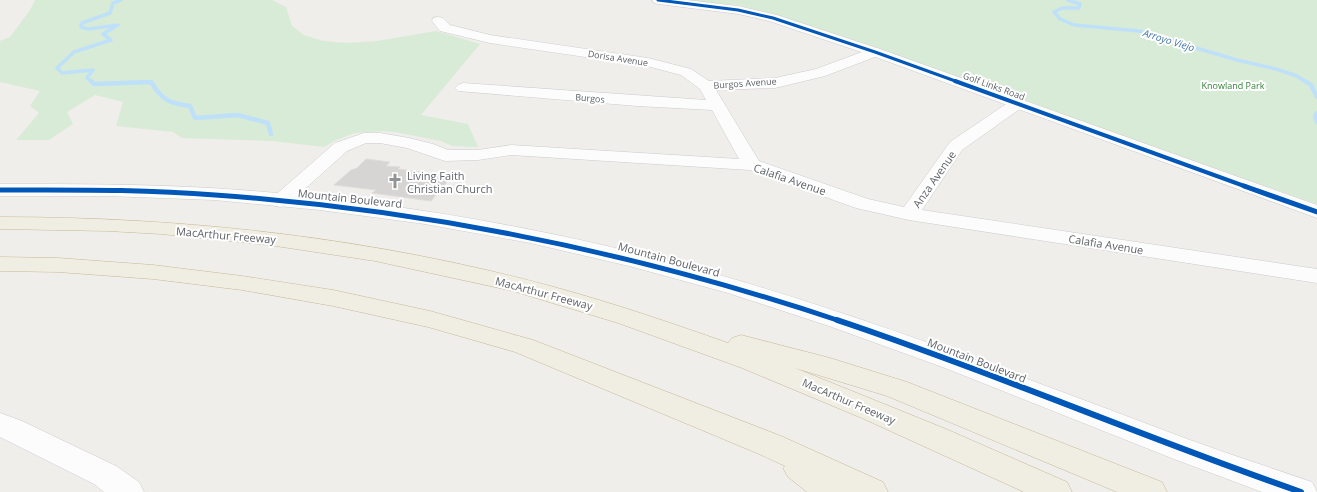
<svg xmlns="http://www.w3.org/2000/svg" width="1317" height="492" viewBox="0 0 1317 492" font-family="'Open Sans',sans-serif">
	<rect width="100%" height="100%" fill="#efeeea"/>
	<!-- green -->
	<g fill="#d8ebd6">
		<polygon points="35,0 272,0 286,7 292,26 304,35 323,41 346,43 377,41 436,31 480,44 421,115 468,124 478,147 452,146 441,141 395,132 382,131 355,133 336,140 324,147 272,141 182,138 173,132 116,126 123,102 95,95 67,112 73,124 49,140 16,140 39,113 30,106 40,91 0,82 0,41 10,37 30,10"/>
		<polygon points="677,0 1317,0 1317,204 789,19 739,5"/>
	</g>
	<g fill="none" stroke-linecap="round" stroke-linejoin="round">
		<!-- stream-far1 -->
		<g stroke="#bfe0f9" stroke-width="3.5">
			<polyline points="1068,0 1080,4 1079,8 1062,8 1054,12 1060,19 1074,25 1139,31 1237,60 1276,69 1297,76 1306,82"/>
			<polyline points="92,82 87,78 93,70 62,73 57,68 74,52 111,40 103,34 118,25 88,29 81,27 82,23 110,13 113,3 121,0"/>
			<polyline points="148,82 151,82"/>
		</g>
		<!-- stream -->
		<g stroke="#bfe0f9" stroke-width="4.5">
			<path d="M91 81 94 84 151 82C163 101 169 103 190 106L195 118 238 115 268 123 271 134"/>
			<polyline points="1305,81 1311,85 1317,97"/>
			<polyline points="1317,113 1315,117 1317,122"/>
		</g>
	</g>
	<!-- building -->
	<polygon fill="#d6d5d3" stroke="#deddd9" points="366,159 390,162 386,166 400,167 398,169 452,176 431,201 372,193 376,190 334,185 351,170 357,168"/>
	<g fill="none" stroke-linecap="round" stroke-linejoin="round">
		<defs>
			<g id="minor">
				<polygon points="438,17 443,18 450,25 490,35 648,58 691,69 709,81 775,78 816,69 870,49 875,48 880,49 882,52 880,55 825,76 775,88 716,90 759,161 868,199 904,207 950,142 1012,100 1018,98 1024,100 1026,103 1024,106 962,150 922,210 1317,269 1317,283 909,220 856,208 750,170 511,155 478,160 445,161 407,148 380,143 366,143 347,151 287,205 280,207 273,205 270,201 273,197 335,143 364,133 380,133 409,138 433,144 448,150 478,150 511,145 739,159 712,110 637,106 458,91 455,88 458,85 463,83 706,100 700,89 681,75 647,66 490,43 440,31 432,21 433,18"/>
				<polygon points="0,413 22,421 116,466 139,482 144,492 104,492 94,484 0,437"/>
			</g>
			<path id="tertiary" d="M0 184C70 184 141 184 211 188 391 199 575 232 747 283 897 328 1043 385 1190 440 1231 455 1272 468 1312 482L1317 492H1262L1174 459 945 368 829 326 728 293 629 266 530 243 425 224 320 210 214 200 107 196H0Z"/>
			<polygon id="secondary" points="652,0 687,0 738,6 777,15 880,49 1317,205 1317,218 870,55 769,21 738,14 658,4 654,3"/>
			<g id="motorway">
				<path d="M0 217C187 217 374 238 554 287 613 303 671 323 728 343L732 338 741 335 830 358 907 382 1162 482 1167 492H1117L887 396 795 368 946 429 1067 482 1072 492H1024L864 419 742 368 618 323 513 291 375 261 269 245 161 234 108 231 0 229Z"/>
				<polygon points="0,257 58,258 153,265 242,276 333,290 430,311 533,340 781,436 883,482 888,492 807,492 788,477 783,468 785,466 759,454 515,352 428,327 333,306 242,290 153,279 58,272 0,271"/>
			</g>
		</defs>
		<!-- minor casing -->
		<use href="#minor" stroke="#cbcccc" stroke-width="1"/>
		<!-- tertiary casing -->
		<use href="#tertiary" stroke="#cbcccc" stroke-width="1"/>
		<!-- secondary casing -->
		<use href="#secondary" stroke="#cacacb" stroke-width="1"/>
		<!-- motorway casing -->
		<use href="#motorway" stroke="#c8b996" stroke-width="1"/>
		<!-- minor -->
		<use href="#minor" fill="#fdfcfc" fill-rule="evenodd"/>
		<!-- tertiary -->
		<use href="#tertiary" fill="#fdfcfc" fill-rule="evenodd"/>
		<!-- secondary -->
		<use href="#secondary" fill="#fdfcfc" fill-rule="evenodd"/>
		<!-- motorway -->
		<use href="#motorway" fill="#f0ede3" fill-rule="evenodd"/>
		<defs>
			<polyline id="cycleway-far3" points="658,0 738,10 773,18 875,52 958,82"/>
			<polyline id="cycleway-far2" points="955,81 1247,187"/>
			<g id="cycleway-far1">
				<polyline points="1244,186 1317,212"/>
				<path d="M0 190C72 190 143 189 215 195 428 210 637 253 840 321"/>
			</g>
			<path id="cycleway" d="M837 320C993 372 1145 438 1301 492"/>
		</defs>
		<!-- cycleway-far3 casing -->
		<use href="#cycleway-far3" stroke="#fff" stroke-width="4.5"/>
		<!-- cycleway-far2 casing -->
		<use href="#cycleway-far2" stroke="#fff" stroke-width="6"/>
		<!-- cycleway-far1 casing -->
		<use href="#cycleway-far1" stroke="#fff" stroke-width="8"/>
		<!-- cycleway casing -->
		<use href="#cycleway" stroke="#fff" stroke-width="9"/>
		<!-- cycleway-far3 -->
		<use href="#cycleway-far3" stroke="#0057b8" stroke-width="3"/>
		<!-- cycleway-far2 -->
		<use href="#cycleway-far2" stroke="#0057b8" stroke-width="4"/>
		<!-- cycleway-far1 -->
		<use href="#cycleway-far1" stroke="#0057b8" stroke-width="5"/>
		<!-- cycleway -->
		<use href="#cycleway" stroke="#0057b8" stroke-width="6"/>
	</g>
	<!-- icons -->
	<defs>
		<symbol id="church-bare" viewBox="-9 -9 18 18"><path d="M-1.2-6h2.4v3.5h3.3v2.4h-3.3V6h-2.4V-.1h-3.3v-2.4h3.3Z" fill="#919496" stroke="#fff" stroke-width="2.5" paint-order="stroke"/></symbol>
	</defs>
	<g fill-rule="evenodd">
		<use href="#church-bare" x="384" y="170" width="22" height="22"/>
	</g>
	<g text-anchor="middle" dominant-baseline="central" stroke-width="4" stroke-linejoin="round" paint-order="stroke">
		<!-- far-street labels -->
		<g font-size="9" fill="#5f6368" stroke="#fff">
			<text transform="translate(618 58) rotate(9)">Dorisa Avenue</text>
			<text transform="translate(745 83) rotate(-4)">Burgos Avenue</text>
			<text transform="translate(994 86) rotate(20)">Golf Links Road</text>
			<text transform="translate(590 98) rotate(5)">Burgos</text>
		</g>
		<!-- far-park labels -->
		<g font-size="9" fill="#348238" stroke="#fff">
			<text x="1233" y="85">Knowland Park</text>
		</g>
		<!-- far-water labels -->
		<g font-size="10" font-style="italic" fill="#4174aa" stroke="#fff">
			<text transform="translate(1169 40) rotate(17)">Arroyo Viejo</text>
		</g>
		<!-- poi labels -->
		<g font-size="11" fill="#5f6368" stroke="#fff" text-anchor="start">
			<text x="407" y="175">Living Faith<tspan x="407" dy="13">Christian Church</tspan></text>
		</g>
		<!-- street labels -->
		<g font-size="11" fill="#5f6368" stroke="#fff">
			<text transform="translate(790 179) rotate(19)">Calafia Avenue</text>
			<text transform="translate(934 179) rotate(-55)">Anza Avenue</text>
			<text transform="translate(350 198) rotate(6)">Mountain Boulevard</text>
			<text transform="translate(226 235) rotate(5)">MacArthur Freeway</text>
			<text transform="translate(1106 244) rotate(9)">Calafia Avenue</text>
			<text transform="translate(669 259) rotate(15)">Mountain Boulevard</text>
			<text transform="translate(544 293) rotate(15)">MacArthur Freeway</text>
			<text transform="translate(977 360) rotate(21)">Mountain Boulevard</text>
			<text transform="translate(849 401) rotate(23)">MacArthur Freeway</text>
		</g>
	</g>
</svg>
